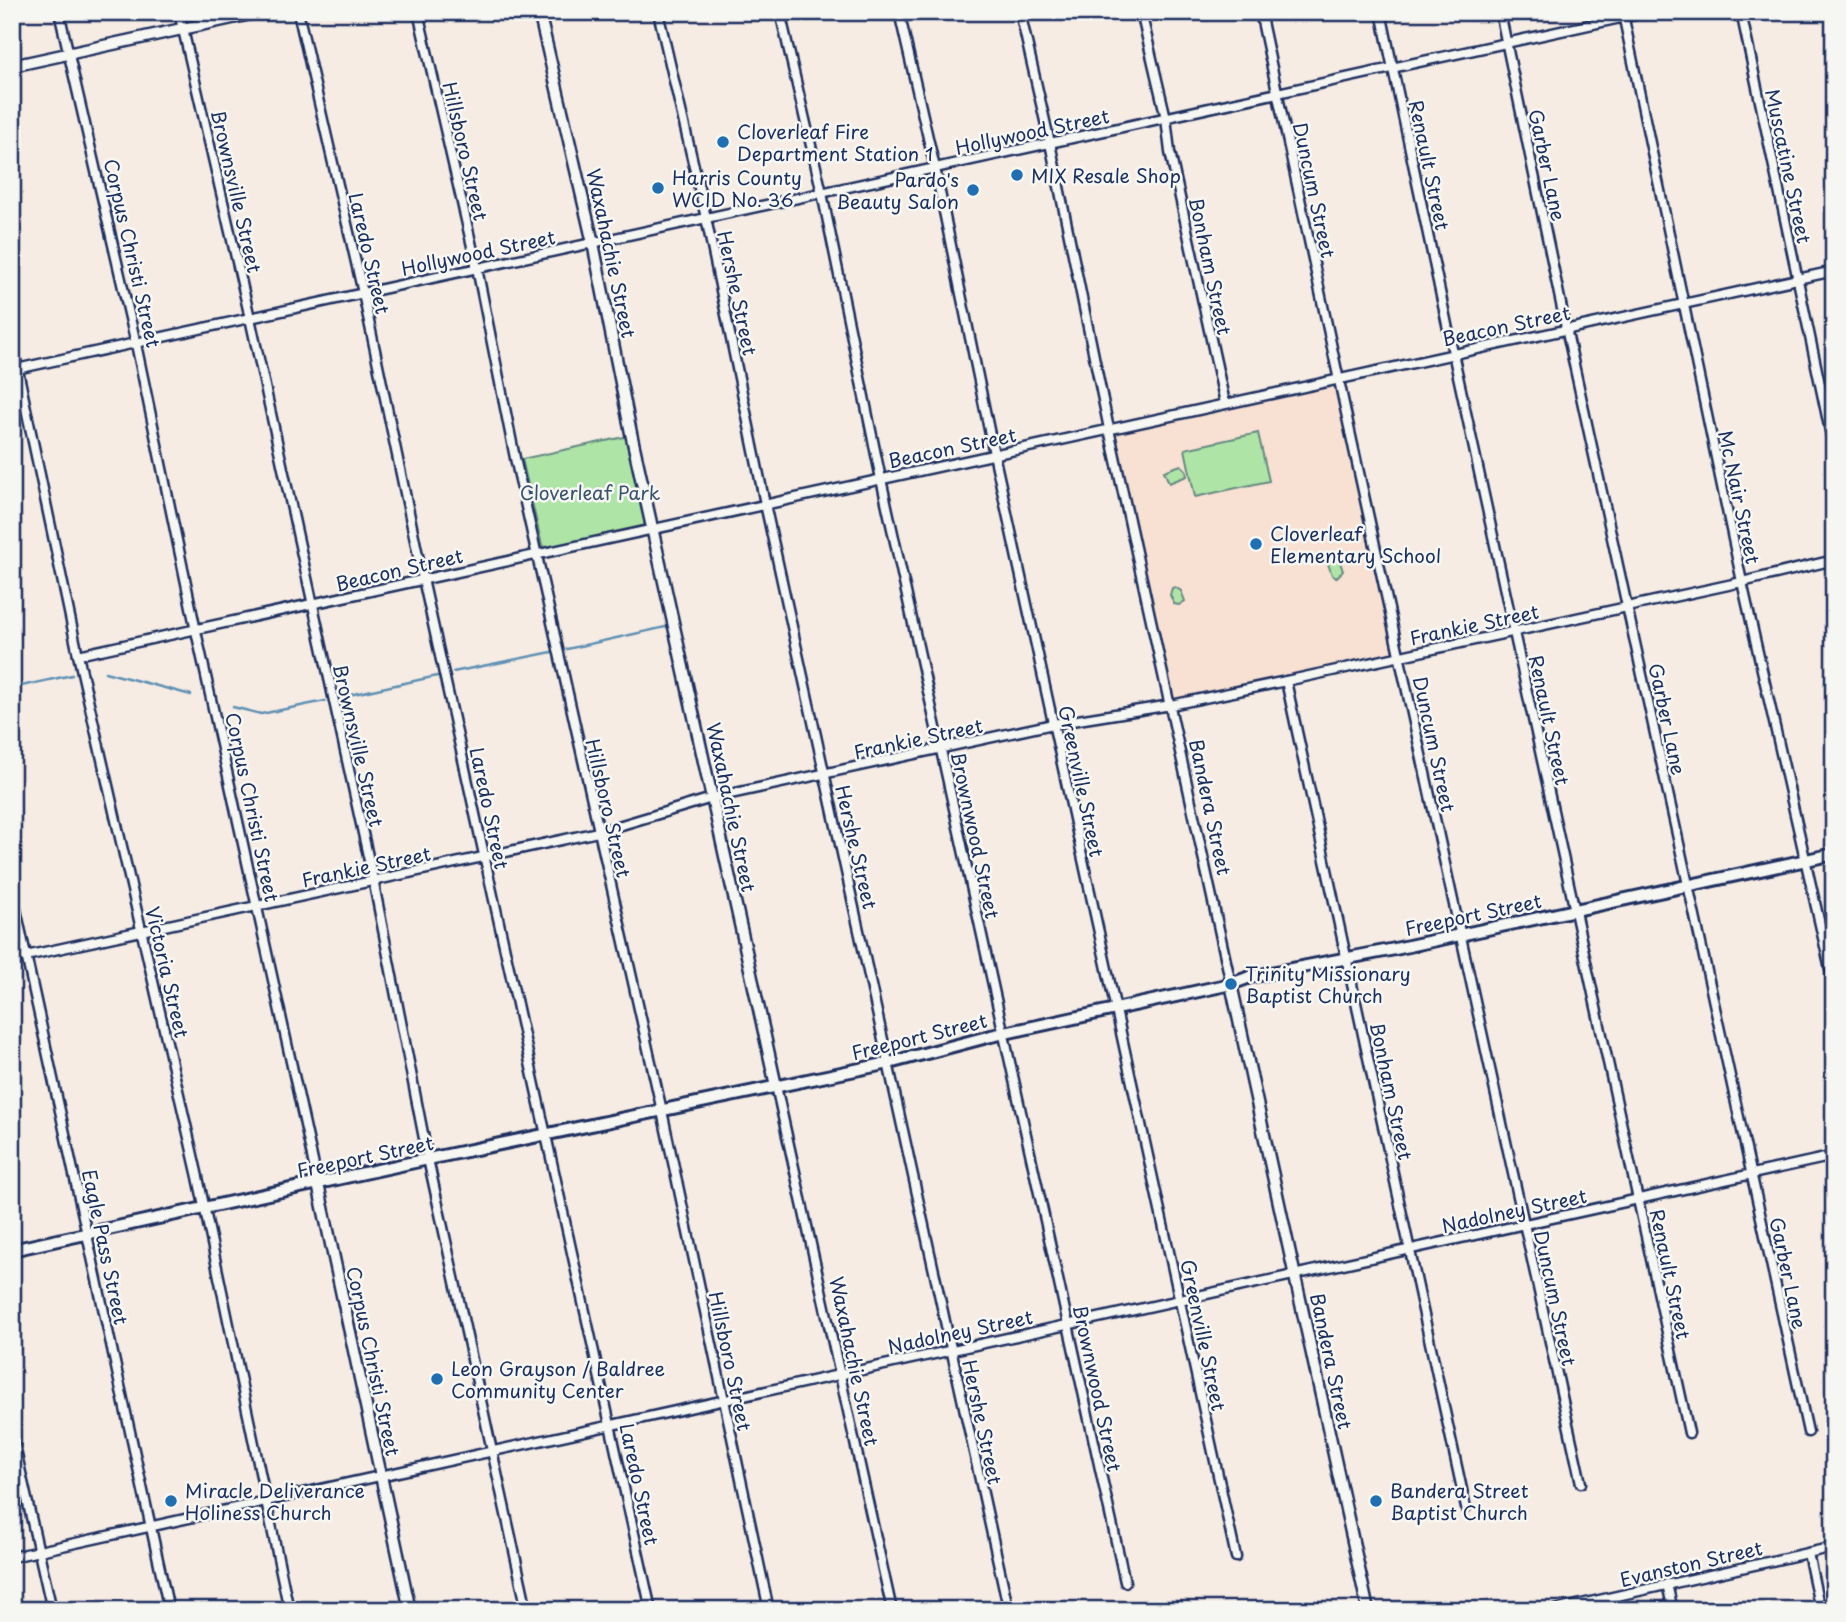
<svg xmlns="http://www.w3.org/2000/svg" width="1846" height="1622" viewBox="0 0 1846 1622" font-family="'Playpen Sans',sans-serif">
	<rect width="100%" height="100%" fill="#f7ece4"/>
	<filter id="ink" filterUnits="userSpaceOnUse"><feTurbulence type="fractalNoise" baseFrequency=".0143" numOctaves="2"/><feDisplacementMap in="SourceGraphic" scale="14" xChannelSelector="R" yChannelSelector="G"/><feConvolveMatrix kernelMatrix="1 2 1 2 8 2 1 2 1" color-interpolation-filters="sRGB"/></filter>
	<g filter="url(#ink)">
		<!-- built -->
		<polygon fill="#f8e0d3" points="1336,386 1395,654 1175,701 1116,434"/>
		<!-- green -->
		<g fill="#afe4a7" stroke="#658a82" stroke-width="2">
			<polygon points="1258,433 1269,481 1195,497 1185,449"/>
			<polygon points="629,436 649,522 647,528 547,550 542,545 522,459"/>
			<polygon points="1181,465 1186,470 1187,476 1169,483 1164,471"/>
			<polygon points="1335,558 1340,562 1343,571 1336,578 1332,575 1327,561"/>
			<polygon points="1175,587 1181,591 1185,601 1179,605 1174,604 1170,595 1172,588"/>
		</g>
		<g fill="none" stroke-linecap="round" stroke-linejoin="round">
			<!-- stream -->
			<g stroke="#5f90b4" stroke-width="2.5">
				<polyline points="567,649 670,626"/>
				<polyline points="105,672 191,695"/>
				<polyline points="453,672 552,652"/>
				<polyline points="12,688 72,675"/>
				<polyline points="340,697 437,676"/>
				<polyline points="233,707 261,714 325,701"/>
			</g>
			<defs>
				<g id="minor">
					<polyline points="59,12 136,344 196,631 318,1184"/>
					<polyline points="179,12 250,318 373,879 428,1159 527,1610"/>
					<polyline points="298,12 363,293 423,579 651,1610"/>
					<polyline points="418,12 477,268 515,458 662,1111 769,1610"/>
					<polyline points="658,12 706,218 765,504 1008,1607"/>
					<polyline points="780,12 822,193 881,479 1125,1582"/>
					<polyline points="899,12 935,168 994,454 1236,1557"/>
					<polyline points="1020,12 1050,143 1109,429 1231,984"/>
					<polyline points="1141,12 1166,118 1170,152 1225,403"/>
					<polyline points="1260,12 1349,427 1581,1483"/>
					<polyline points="1381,12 1453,353 1689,1433"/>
					<polyline points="1500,12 1566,328 1808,1432"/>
					<polyline points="1741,12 1834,450"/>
					<polyline points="1623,14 1742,582 1834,986"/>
					<polyline points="12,342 78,655 198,1177 289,1610"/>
					<polyline points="12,370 1648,12"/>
					<polyline points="78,655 1834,271"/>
					<polyline points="1286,681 1466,1508"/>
					<polyline points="12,891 169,1610"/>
					<polyline points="12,959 598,832 712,798 1053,724 1171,705 1286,681 1742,582 1834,560"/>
					<polyline points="776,1086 892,1610"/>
					<polyline points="12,1433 52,1610"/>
					<polyline points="1808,1553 1820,1610"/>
					<polyline points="12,1557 1834,1156"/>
					<polyline points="1667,1584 1673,1610"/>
					<polyline points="1555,1610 1834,1547"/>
				</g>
				<g id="tertiary">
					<polyline points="539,12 593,243 631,433 776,1086"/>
					<polyline points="12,66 260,12"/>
					<polyline points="1231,984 1368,1610"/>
					<polyline points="318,1184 410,1610"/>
				</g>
				<polyline id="secondary" points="12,1250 428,1159 889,1063 991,1036 1231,984 1250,977 1395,949 1834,854"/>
			</defs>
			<!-- minor casing -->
			<use href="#minor" stroke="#1b2f5e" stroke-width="13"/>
			<!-- tertiary casing -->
			<use href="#tertiary" stroke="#1b2f5e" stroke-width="15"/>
			<!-- secondary casing -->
			<use href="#secondary" stroke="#1b2f5e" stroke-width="16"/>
			<!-- minor -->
			<use href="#minor" stroke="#f6f6f2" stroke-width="8"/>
			<!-- tertiary -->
			<use href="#tertiary" stroke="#f6f6f2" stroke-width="10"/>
			<!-- secondary -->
			<use href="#secondary" stroke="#f6f6f2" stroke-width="10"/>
		</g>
	</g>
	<!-- markers -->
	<g fill="#1f6fb2" stroke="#f6f6f2" stroke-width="2.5">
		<circle cx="723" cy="142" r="7"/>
		<circle cx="1017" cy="175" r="7"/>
		<circle cx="658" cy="188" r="7"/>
		<circle cx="973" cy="190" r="7"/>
		<circle cx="1256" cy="544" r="7"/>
		<circle cx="1231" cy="984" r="7"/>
		<circle cx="437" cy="1379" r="7"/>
		<circle cx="171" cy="1501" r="7"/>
		<circle cx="1376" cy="1501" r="7"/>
	</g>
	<g text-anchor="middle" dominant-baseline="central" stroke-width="5" stroke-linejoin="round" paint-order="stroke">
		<!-- poi labels -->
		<g font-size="19" fill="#1b2f5e" stroke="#f6f6f2" text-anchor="start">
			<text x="737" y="131">Cloverleaf Fire<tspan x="737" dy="22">Department Station 1</tspan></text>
			<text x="1031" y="175">MIX Resale Shop</text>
			<text x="672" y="177">Harris County<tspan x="672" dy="22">WCID No. 36</tspan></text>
			<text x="959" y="179" text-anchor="end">Pardo's<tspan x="959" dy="22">Beauty Salon</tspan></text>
			<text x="1270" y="533">Cloverleaf<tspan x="1270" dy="22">Elementary School</tspan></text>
			<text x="1245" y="973">Trinity Missionary<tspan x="1245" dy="22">Baptist Church</tspan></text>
			<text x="451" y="1368">Leon Grayson / Baldree<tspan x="451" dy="22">Community Center</tspan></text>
			<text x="185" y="1490">Miracle Deliverance<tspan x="185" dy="22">Holiness Church</tspan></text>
			<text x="1390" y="1490">Bandera Street<tspan x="1390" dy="22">Baptist Church</tspan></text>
		</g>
		<!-- street labels -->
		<g font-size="19" fill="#1b2f5e" stroke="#f6f6f2">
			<text transform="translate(1032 131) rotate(-12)">Hollywood Street</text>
			<text transform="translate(466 151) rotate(77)">Hillsboro Street</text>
			<text transform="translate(1430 165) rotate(78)">Renault Street</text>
			<text transform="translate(1548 165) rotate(78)">Garber Lane</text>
			<text transform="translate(1789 166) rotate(78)">Muscatine Street</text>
			<text transform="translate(1315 190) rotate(78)">Duncum Street</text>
			<text transform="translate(237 191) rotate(77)">Brownsville Street</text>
			<text transform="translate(478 252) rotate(-12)">Hollywood Street</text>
			<text transform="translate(133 253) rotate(77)">Corpus Christi Street</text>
			<text transform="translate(370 253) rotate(77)">Laredo Street</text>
			<text transform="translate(612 253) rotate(78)">Waxahachie Street</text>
			<text transform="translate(1211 266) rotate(78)">Bonham Street</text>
			<text transform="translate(738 293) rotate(78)">Hershe Street</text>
			<text transform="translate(1506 325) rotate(-12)">Beacon Street</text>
			<text transform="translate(952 447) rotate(-12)">Beacon Street</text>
			<text transform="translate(1740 497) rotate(78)">Mc Nair Street</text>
			<text transform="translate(399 569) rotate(-13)">Beacon Street</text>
			<text transform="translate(1474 624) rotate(-12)">Frankie Street</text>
			<text transform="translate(1668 719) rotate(78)">Garber Lane</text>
			<text transform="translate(1550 720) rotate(78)">Renault Street</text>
			<text transform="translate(918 738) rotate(-12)">Frankie Street</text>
			<text transform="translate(1435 744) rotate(78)">Duncum Street</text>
			<text transform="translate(359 745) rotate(77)">Brownsville Street</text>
			<text transform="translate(1082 781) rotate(78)">Greenville Street</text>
			<text transform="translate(253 807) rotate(78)">Corpus Christi Street</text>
			<text transform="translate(732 807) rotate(78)">Waxahachie Street</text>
			<text transform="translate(1211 807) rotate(78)">Bandera Street</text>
			<text transform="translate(490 808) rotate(78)">Laredo Street</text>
			<text transform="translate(609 808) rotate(77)">Hillsboro Street</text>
			<text transform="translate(976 835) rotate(78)">Brownwood Street</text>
			<text transform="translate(857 847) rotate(77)">Hershe Street</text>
			<text transform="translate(366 866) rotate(-12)">Frankie Street</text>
			<text transform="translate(1473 914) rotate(-12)">Freeport Street</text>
			<text transform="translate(168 972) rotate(77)">Victoria Street</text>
			<text transform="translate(919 1036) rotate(-14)">Freeport Street</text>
			<text transform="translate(1392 1091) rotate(78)">Bonham Street</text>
			<text transform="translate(365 1156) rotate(-12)">Freeport Street</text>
			<text transform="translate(1514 1210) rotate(-12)">Nadolney Street</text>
			<text transform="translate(106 1247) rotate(78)">Eagle Pass Street</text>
			<text transform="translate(1789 1273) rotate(78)">Garber Lane</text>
			<text transform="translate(1671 1274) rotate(78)">Renault Street</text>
			<text transform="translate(1556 1298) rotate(78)">Duncum Street</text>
			<text transform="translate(960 1331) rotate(-12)">Nadolney Street</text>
			<text transform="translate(1204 1335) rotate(78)">Greenville Street</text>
			<text transform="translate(374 1361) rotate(78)">Corpus Christi Street</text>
			<text transform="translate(731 1361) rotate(78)">Hillsboro Street</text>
			<text transform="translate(855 1361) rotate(78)">Waxahachie Street</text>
			<text transform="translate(1332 1361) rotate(78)">Bandera Street</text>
			<text transform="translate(1098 1388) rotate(78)">Brownwood Street</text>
			<text transform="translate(983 1422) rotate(78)">Hershe Street</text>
			<text transform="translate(640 1484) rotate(78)">Laredo Street</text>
			<text transform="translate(1691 1563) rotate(-13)">Evanston Street</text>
		</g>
		<!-- park labels -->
		<g font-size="19" fill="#39536d" stroke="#f6f6f2">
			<text x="590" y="492">Cloverleaf Park</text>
		</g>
	</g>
	<!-- margin -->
	<rect width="1846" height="1622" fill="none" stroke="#f6f6f2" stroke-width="42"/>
	<rect x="21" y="21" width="1804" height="1580" fill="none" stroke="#1b2f5e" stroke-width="2.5" filter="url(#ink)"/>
</svg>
